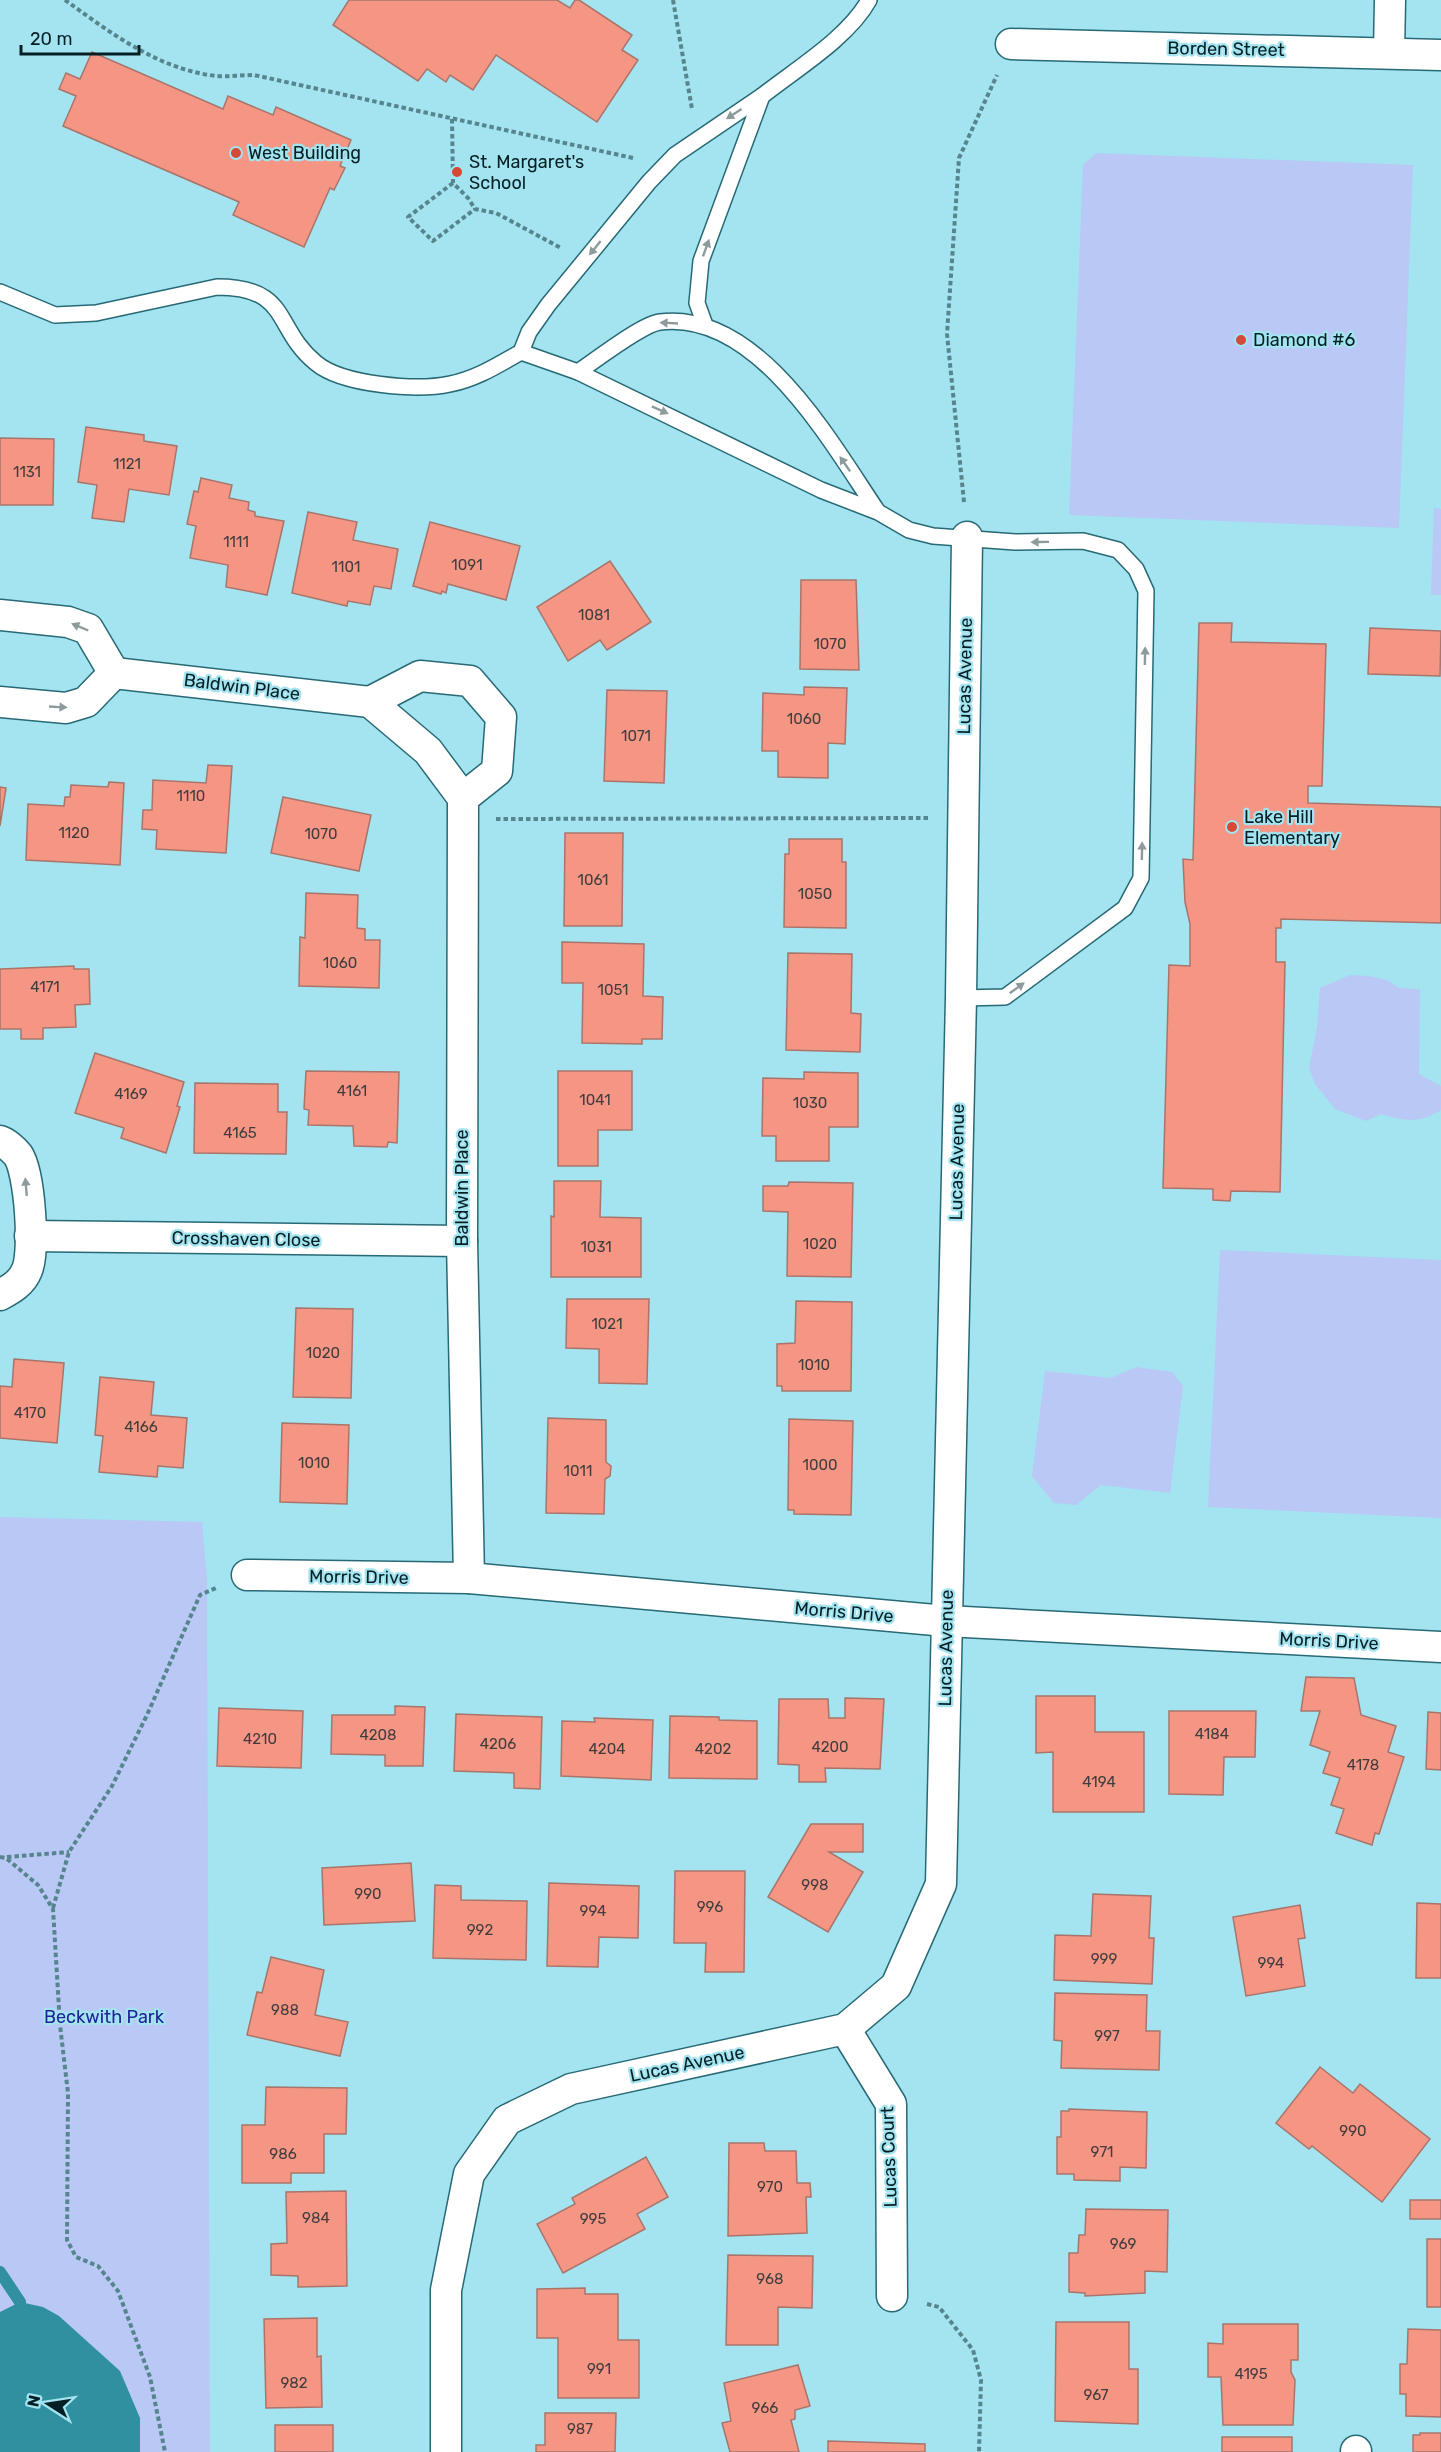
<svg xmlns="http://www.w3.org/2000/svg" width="1441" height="2452" viewBox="0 0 1441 2452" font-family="Rubik,sans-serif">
	<rect width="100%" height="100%" fill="#a3e4f0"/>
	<!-- green -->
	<g fill="#b9c8f5">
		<polygon points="1096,153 1413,165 1399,528 1069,515 1083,165"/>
		<polygon points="1434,508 1441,509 1441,595 1431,595"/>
		<path d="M1350 975 1369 976 1387 980 1399 988 1420 989 1419 1074 1441 1086V1110C1419 1124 1404 1121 1381 1114L1366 1121 1335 1109 1315 1084 1309 1068 1317 1027 1320 988Z"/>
		<polygon points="1220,1250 1441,1260 1441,1518 1208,1507"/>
		<polygon points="1136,1367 1172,1372 1183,1386 1170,1493 1101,1485 1076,1505 1054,1503 1032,1476 1045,1371 1111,1378"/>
		<polygon points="0,1517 202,1522 207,1581 210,2452 0,2452"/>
	</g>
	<!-- water -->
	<polygon fill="#3090a0" points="20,2302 43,2307 59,2316 120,2371 140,2418 140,2452 0,2452 0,2312"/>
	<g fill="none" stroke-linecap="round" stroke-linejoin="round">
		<!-- stream -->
		<polyline stroke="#3090a0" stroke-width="12" points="0,2272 20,2302"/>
	</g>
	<!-- building -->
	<g fill="#f59584" stroke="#a9756b" stroke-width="1.5">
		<polygon points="349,0 557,0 570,8 575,0 579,0 632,35 622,50 638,60 597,122 496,55 473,90 450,75 446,82 427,69 418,81 333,25"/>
		<polygon points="92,52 223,109 228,96 273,115 276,107 351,140 340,166 345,168 334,190 330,188 304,247 233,215 239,202 63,126 76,96 59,89 66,73 80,79"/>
		<polygon points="86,427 144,435 144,441 177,446 169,495 129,489 124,522 92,518 97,485 78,482"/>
		<polygon points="0,438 54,439 53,505 0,505"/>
		<polygon points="201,478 232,485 229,498 249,502 248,510 255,512 255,516 284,521 267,595 226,587 228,565 190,558 196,526 187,524 194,491 198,492"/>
		<polygon points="308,512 357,522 353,540 398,549 391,589 374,586 370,605 348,601 347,606 292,593"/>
		<polygon points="430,522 520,546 506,600 448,584 446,593 442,591 441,594 413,586"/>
		<polygon points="610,561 651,622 607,650 600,640 568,661 537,607"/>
		<polygon points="801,580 856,580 859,670 800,669"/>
		<polygon points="1199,623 1232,623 1231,642 1326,644 1322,786 1308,786 1308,803 1441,807 1441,923 1281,919 1281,928 1276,928 1276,962 1285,962 1280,1192 1231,1191 1230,1201 1213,1200 1213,1189 1163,1188 1169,965 1190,966 1190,924 1185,902 1183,859 1193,860"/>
		<polygon points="1370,628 1441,631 1440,676 1368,674"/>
		<polygon points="804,687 847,688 845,744 828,743 828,778 778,777 778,751 762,751 763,693 804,695"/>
		<polygon points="607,690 667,691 664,783 604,781"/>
		<polygon points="208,765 232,766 226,853 156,849 157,830 142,829 143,810 152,810 153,780 206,783"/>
		<polygon points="109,782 124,783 120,865 26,860 28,804 64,806 65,797 70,797 71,785 108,787"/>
		<polygon points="0,787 6,788 0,826"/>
		<polygon points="283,797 371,815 359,871 271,853"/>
		<polygon points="565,833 623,833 622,926 564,926"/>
		<polygon points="789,839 842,839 842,862 846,862 846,928 784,927 785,854 789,854"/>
		<polygon points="306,893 358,895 357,928 365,929 365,940 380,940 379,988 299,986 300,937 305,938"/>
		<polygon points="562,942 644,944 643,996 663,997 662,1039 642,1039 642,1044 582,1043 583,983 562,983"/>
		<polygon points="788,953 852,954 851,1013 861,1014 860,1052 786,1050"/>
		<polygon points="74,966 74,969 89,969 90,1004 75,1005 76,1027 43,1028 43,1039 21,1039 21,1029 0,1029 0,969"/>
		<polygon points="95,1053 184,1082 177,1106 180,1107 166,1153 121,1138 124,1128 75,1113"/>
		<polygon points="306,1071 399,1072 397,1143 388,1142 387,1147 354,1146 353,1126 308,1125 309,1110 304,1109"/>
		<polygon points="558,1071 632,1071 632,1130 598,1130 598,1166 558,1166"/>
		<polygon points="804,1072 858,1073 858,1127 829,1127 829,1161 776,1161 776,1136 762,1136 763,1078 804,1079"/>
		<polygon points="195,1083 278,1084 278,1112 287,1112 286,1154 194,1153"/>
		<polygon points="554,1181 601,1181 600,1217 641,1218 641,1277 551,1277 551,1216 554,1217"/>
		<polygon points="789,1182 853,1183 851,1277 787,1276 788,1212 763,1211 763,1186 788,1186"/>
		<polygon points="567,1299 649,1299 647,1384 599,1383 599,1349 566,1348"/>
		<polygon points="796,1301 852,1302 851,1391 782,1391 782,1386 777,1386 777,1344 795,1343"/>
		<polygon points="296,1308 353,1309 351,1398 293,1397"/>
		<polygon points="14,1359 64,1363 57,1443 0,1438 0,1386 12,1387"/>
		<polygon points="100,1377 154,1382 151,1415 187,1418 183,1468 158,1466 157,1477 99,1472 103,1436 95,1435"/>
		<polygon points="548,1418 606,1420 606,1462 611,1466 610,1476 605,1479 604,1514 546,1513"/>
		<polygon points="789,1419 853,1421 851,1515 794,1514 794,1510 788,1510"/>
		<polygon points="282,1423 349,1425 347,1504 280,1502"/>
		<polygon points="1306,1677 1354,1678 1361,1715 1396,1726 1388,1752 1404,1757 1379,1834 1375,1833 1372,1845 1336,1833 1344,1809 1331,1805 1340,1778 1323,1773 1330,1752 1310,1745 1320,1711 1301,1711"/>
		<polygon points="1036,1696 1095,1696 1095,1732 1144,1732 1144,1812 1053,1812 1053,1752 1036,1753"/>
		<polygon points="845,1698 884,1699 880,1769 825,1768 826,1782 799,1782 799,1765 778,1764 779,1699 828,1699 829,1718 845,1718"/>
		<polygon points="395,1706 425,1707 423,1766 385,1766 385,1755 331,1754 332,1715 395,1715"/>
		<polygon points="219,1708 303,1711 301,1768 217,1766"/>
		<polygon points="1169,1711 1256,1711 1255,1757 1224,1757 1223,1795 1169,1794"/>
		<polygon points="1428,1712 1441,1713 1441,1770 1426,1769"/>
		<polygon points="456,1714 542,1717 540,1789 514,1788 514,1773 454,1771"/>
		<polygon points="670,1716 719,1717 719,1720 757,1721 757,1779 669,1778"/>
		<polygon points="594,1718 653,1720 651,1780 561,1776 562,1721 595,1722"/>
		<polygon points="811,1824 863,1824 863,1852 829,1852 863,1872 828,1932 768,1897"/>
		<polygon points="411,1863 415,1921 324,1925 322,1868"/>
		<polygon points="675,1871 745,1871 744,1972 705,1972 706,1943 674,1943"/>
		<polygon points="549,1883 639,1886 638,1938 599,1937 598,1967 547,1966"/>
		<polygon points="435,1885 461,1886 461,1900 527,1901 526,1960 433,1958"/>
		<polygon points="1093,1894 1151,1896 1149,1938 1154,1938 1152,1984 1054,1980 1055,1935 1091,1936"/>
		<polygon points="1417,1903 1441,1904 1441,1978 1416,1978"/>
		<polygon points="1300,1905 1305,1938 1298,1939 1305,1986 1246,1996 1233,1917"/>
		<polygon points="271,1957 324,1970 315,2015 348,2022 340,2056 247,2035 257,1992 262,1993"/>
		<polygon points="1055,1993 1147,1995 1146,2031 1160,2031 1159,2070 1061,2068 1062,2041 1054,2040"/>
		<polygon points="1320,2067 1353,2093 1360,2084 1430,2139 1382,2202 1312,2146 1309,2149 1276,2123"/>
		<polygon points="266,2087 347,2088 346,2134 324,2134 324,2173 291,2173 291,2183 242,2183 242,2125 265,2125"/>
		<polygon points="1069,2109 1147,2112 1146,2168 1120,2167 1120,2181 1074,2180 1074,2174 1057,2174 1057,2137 1061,2137 1061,2111 1069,2111"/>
		<polygon points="729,2143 764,2143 765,2151 796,2151 797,2183 810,2183 811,2197 806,2197 807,2233 728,2236"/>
		<polygon points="646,2157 668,2197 637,2214 645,2229 563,2273 537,2224 575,2204 572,2198"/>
		<polygon points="346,2191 347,2286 298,2287 298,2276 271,2275 271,2244 287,2243 286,2192"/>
		<rect x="1410" y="2200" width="31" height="19"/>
		<polygon points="1086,2209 1168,2210 1167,2272 1145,2271 1145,2293 1085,2296 1085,2293 1069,2292 1069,2253 1078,2253 1079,2235 1085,2235"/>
		<rect x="1427" y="2239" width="14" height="68"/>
		<polygon points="728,2255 813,2256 812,2308 778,2307 778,2345 726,2345"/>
		<polygon points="585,2288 585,2294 618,2294 618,2340 639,2340 639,2398 558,2398 558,2338 537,2338 537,2289"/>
		<polygon points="317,2318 317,2357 321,2356 322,2407 266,2408 264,2319"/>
		<polygon points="1056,2322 1129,2322 1129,2369 1138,2369 1138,2424 1055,2421"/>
		<polygon points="1223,2324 1298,2324 1298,2360 1291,2360 1291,2372 1295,2380 1293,2425 1223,2425 1221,2377 1208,2377 1208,2343 1223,2344"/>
		<polygon points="1408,2329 1441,2330 1441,2417 1406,2416 1406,2394 1400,2394 1400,2364 1407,2364"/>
		<polygon points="798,2365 810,2406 795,2410 795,2419 791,2420 799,2452 730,2452 722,2423 731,2421 724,2383"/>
		<polygon points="545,2413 616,2413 615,2452 536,2452 536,2445 545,2445"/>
		<rect x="275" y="2425" width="58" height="27"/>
		<polygon points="1420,2433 1441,2433 1441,2452 1413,2452 1413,2435 1420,2435"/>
		<rect x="1222" y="2437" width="70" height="15"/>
		<polygon points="828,2441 925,2444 925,2452 828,2452"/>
	</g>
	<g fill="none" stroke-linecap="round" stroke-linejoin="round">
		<defs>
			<g id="service">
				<path d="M762 96C796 69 848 38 869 0"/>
				<path d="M0 292 55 315 96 313 217 287C291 287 273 328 316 363 342 385 417 391 450 384 476 379 498 365 521 352L529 332 548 305 649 182 675 155 762 96 701 261 697 303 705 325"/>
				<polyline points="521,352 578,372"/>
				<path d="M878 512C831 443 758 310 660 322 642 324 596 360 578 372L821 490 878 512 909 530 933 536 1015 542 1083 541 1118 550 1136 569 1146 591 1141 878 1125 908 1005 997 961 998"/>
			</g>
			<g id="minor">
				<polyline points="1011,44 1441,55"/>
				<polyline points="1389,53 1390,0"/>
				<polyline points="0,615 68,622 88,629 114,673"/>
				<polyline points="114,673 370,702"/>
				<polyline points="0,702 66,708 86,702 114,673"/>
				<polyline points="463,798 497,771 501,717 470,681 420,676 370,702 428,751 463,798 462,1241 469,1578"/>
				<path d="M0 1141C6 1143 14 1150 18 1155 30 1173 35 1251 27 1270 22 1283 11 1289 0 1295"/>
				<polyline points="30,1236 462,1241"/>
				<polyline points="247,1575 469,1578 946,1621 1441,1647"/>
				<polyline points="845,2029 891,2104 892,2296"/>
				<polyline points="446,2452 446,2290 469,2174 507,2120 571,2089 845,2029 896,1986 941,1884 961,998 967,537"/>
				<polyline points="1356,2452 1356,2451"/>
			</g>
		</defs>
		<!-- service casing -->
		<use href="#service" stroke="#276974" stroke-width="18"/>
		<!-- minor casing -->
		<use href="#minor" stroke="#276974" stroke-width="33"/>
		<!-- path -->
		<g stroke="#56858e" stroke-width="4" stroke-dasharray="4.5 3" stroke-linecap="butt">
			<path d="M65 0C111 33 159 70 217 76 229 77 242 75 254 75L633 158"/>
			<polyline points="673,0 692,109"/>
			<polyline points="452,119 453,183 468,198 475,209 496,213 561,248"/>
			<polyline points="453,183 408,217 433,241 475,209"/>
			<polyline points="964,502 947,334 959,158 997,75"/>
			<polyline points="496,819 930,818"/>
			<polyline points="0,1857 6,1858 38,1885 53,1909 60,2025 68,2093 67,2240 76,2257 98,2266 118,2291 150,2377 165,2452"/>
			<polyline points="7,1857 69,1852"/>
			<polyline points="53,1908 69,1852 112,1786 147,1715 200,1595 216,1588"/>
			<polyline points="927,2304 939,2307 973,2350 981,2380 979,2452"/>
		</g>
		<!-- service -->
		<use href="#service" stroke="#fff" stroke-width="15"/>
		<!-- minor -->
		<use href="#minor" stroke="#fff" stroke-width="30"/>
	</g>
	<!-- one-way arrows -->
	<defs><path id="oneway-solid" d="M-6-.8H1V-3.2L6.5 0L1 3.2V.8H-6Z" transform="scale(1.5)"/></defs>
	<g fill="#8e9b9d">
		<use href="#oneway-solid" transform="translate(734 114) rotate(147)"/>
		<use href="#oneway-solid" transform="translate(595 248) rotate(129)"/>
		<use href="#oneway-solid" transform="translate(706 248) rotate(-70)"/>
		<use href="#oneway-solid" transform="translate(669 323) rotate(-177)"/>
		<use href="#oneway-solid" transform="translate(660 410) rotate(24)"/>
		<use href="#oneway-solid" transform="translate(845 464) rotate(-125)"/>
		<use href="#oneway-solid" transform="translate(1040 542) rotate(179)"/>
		<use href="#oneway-solid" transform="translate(80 627) rotate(-157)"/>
		<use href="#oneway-solid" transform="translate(1145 656) rotate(-89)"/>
		<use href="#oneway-solid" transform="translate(58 707) rotate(3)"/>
		<use href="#oneway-solid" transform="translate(1142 851) rotate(-89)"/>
		<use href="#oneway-solid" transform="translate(1017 988) rotate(-36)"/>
		<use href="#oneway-solid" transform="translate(26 1187) rotate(-95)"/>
	</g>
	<!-- markers -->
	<g fill="#d54936" stroke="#a3e4f0" stroke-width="2">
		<circle cx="236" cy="153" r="6"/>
		<circle cx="457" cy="172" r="6"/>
		<circle cx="1241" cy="340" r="6"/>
		<circle cx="1232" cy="827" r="6"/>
	</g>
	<g text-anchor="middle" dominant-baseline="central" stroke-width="4.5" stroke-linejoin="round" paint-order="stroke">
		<!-- number labels -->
		<g font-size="15" fill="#413d3d">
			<text x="127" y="464">1121</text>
			<text x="27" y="472">1131</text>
			<text x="236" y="542">1111</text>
			<text x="467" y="565">1091</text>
			<text x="346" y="567">1101</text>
			<text x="594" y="615">1081</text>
			<text x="830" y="644">1070</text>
			<text x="804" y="719">1060</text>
			<text x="636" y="736">1071</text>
			<text x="191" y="796">1110</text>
			<text x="74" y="833">1120</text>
			<text x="321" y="834">1070</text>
			<text x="593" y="880">1061</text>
			<text x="815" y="894">1050</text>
			<text x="340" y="963">1060</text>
			<text x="45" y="987">4171</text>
			<text x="613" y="990">1051</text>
			<text x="352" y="1091">4161</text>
			<text x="131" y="1094">4169</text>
			<text x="595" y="1100">1041</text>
			<text x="810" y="1103">1030</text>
			<text x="240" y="1133">4165</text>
			<text x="820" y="1244">1020</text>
			<text x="596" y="1247">1031</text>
			<text x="607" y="1324">1021</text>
			<text x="323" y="1353">1020</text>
			<text x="814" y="1365">1010</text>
			<text x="30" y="1413">4170</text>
			<text x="141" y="1427">4166</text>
			<text x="314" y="1463">1010</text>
			<text x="820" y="1465">1000</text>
			<text x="578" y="1471">1011</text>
			<text x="1212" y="1734">4184</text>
			<text x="378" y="1735">4208</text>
			<text x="260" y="1739">4210</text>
			<text x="498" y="1744">4206</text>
			<text x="830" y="1747">4200</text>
			<text x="607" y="1749">4204</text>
			<text x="713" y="1749">4202</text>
			<text x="1363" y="1765">4178</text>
			<text x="1099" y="1782">4194</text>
			<text x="815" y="1885">998</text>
			<text x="368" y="1894">990</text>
			<text x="710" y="1907">996</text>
			<text x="593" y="1911">994</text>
			<text x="480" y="1930">992</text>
			<text x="1104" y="1959">999</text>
			<text x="1271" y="1963">994</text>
			<text x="285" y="2010">988</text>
			<text x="1107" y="2036">997</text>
			<text x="1353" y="2131">990</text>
			<text x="1102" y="2152">971</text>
			<text x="283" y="2154">986</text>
			<text x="770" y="2187">970</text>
			<text x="316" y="2218">984</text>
			<text x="593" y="2219">995</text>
			<text x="1123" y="2244">969</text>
			<text x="770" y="2279">968</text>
			<text x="599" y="2369">991</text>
			<text x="1251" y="2374">4195</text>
			<text x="294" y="2383">982</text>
			<text x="1096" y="2395">967</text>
			<text x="765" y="2408">966</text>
			<text x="580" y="2429">987</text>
		</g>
		<!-- street labels -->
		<g font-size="18" fill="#052025" stroke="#a3e4f0">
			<text transform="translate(1226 49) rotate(1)">Borden Street</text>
			<text transform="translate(965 676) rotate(-89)">Lucas Avenue</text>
			<text transform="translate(242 687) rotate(7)">Baldwin Place</text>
			<text transform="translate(957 1162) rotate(-89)">Lucas Avenue</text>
			<text transform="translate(462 1188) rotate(-90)">Baldwin Place</text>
			<text transform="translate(246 1239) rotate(1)">Crosshaven Close</text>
			<text transform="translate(359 1577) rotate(1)">Morris Drive</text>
			<text transform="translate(844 1612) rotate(5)">Morris Drive</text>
			<text transform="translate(1329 1641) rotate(3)">Morris Drive</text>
			<text transform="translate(946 1648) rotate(-89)">Lucas Avenue</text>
			<text transform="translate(687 2064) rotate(-12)">Lucas Avenue</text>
			<text transform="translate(889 2157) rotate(-92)">Lucas Court</text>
		</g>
		<!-- poi labels -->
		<g font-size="18" fill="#052025" stroke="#a3e4f0" text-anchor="start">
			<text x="248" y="153">West Building</text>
			<text x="469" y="162">St. Margaret's<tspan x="469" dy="21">School</tspan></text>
			<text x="1253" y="340">Diamond #6</text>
			<text x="1244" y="817">Lake Hill<tspan x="1244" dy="21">Elementary</tspan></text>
		</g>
		<!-- park labels -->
		<g font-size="18" fill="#1f2496" stroke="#a3e4f0">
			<text x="104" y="2017">Beckwith Park</text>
		</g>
	</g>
	<!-- north arrow -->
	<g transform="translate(48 2404) rotate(282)" stroke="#a3e4f0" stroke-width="4.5" paint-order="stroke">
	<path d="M0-4.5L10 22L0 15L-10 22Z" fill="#052025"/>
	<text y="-9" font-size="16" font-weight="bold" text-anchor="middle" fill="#052025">N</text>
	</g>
	<!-- scale -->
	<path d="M21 45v9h118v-9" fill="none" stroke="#052025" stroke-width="3"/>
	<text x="30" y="45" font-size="18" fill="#052025" stroke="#a3e4f0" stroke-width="4.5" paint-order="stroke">20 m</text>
</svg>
